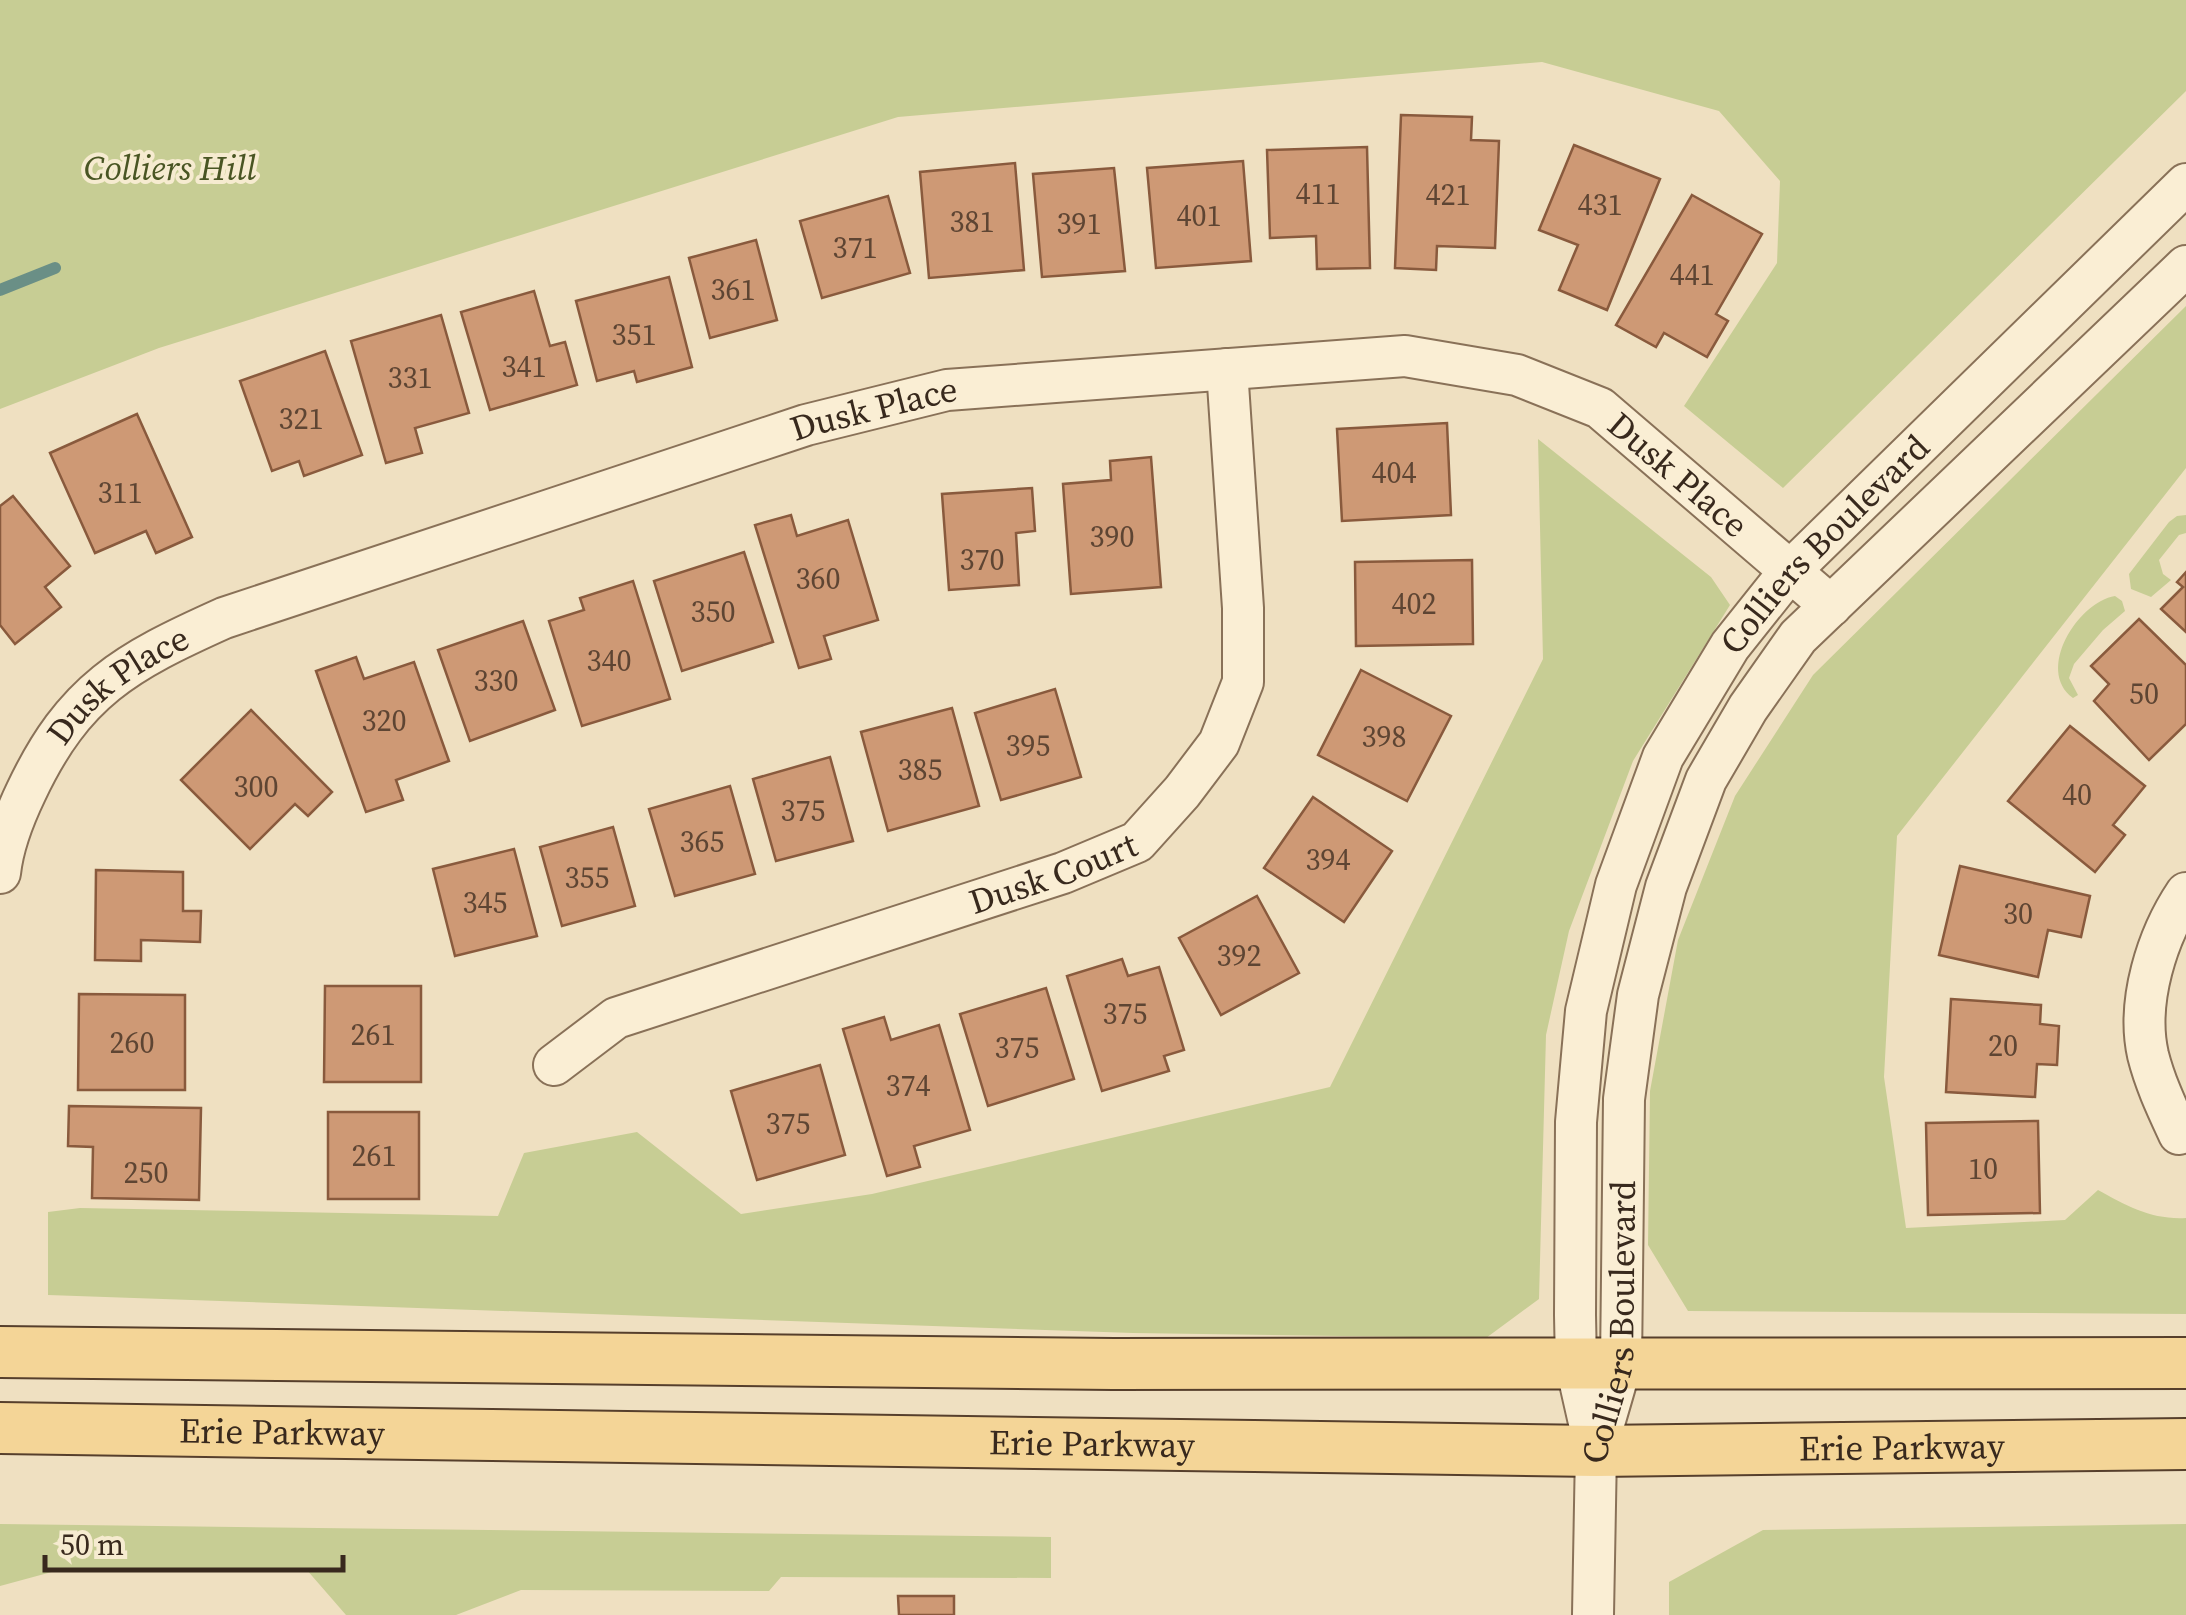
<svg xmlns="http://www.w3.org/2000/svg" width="2186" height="1615" viewBox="0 0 2186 1615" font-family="'Source Serif 4',serif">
	<rect width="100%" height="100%" fill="#efe0c1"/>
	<!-- green -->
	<g fill="#c7cd94">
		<polygon points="0,0 2186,0 2186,91 1783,488 1684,406 1777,263 1780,181 1719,111 1542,62 898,117 159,348 0,409"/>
		<path d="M2186 306V468L1897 836 1884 1077 1906 1228 2065 1220 2098 1190C2127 1206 2152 1220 2186 1218V1314L1688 1311 1648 1245 1650 1091 1678 940 1735 796 1813 675Z"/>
		<polygon points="1538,439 1711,577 1730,605 1633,761 1569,931 1546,1035 1539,1299 1486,1338 1133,1333 48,1295 48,1212 80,1208 498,1216 524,1153 637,1132 741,1214 872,1194 1330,1087 1543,659"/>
		<polygon points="2186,515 2186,533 2179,535 2159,560 2163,574 2171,580 2151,597 2131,589 2129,574 2169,522 2177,516"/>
		<path d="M2115 596 2122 601 2125 611 2103 630 2074 664 2069 678 2078 695 2073 698C2035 670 2078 602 2115 596Z"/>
		<polygon points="0,1524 1051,1537 1051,1578 781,1577 769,1591 521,1590 456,1615 346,1615 306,1569 59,1570 0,1586"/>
		<polygon points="2186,1524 2186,1615 1669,1615 1669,1582 1763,1530"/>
	</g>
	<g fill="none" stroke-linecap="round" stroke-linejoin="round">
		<!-- stream -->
		<polyline stroke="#6a8f86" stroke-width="12" points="0,290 55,268"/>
	</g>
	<!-- building -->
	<g fill="#ce9975" stroke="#895a3d" stroke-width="2.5">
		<polygon points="1401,115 1472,117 1471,140 1499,141 1495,248 1437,246 1436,270 1395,268"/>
		<polygon points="1574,145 1660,179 1607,310 1559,290 1578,245 1539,230"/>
		<polygon points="1367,147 1370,268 1317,269 1316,236 1270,238 1267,150"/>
		<polygon points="1243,161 1251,261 1156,268 1147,168"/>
		<polygon points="1015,163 1024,270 929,278 920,172"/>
		<polygon points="1114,168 1125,271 1042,277 1033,174"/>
		<polygon points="1692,195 1762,234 1716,314 1728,321 1707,357 1664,333 1656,347 1616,325"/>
		<polygon points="888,196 910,273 822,298 800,221"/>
		<polygon points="756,240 777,320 710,338 689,258"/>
		<polygon points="669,277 692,367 637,382 634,371 597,381 576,301"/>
		<polygon points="534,291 550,346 565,342 577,385 490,410 461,312"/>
		<polygon points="441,315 469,413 415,428 422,453 386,463 351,341"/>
		<polygon points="325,351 362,455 304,476 299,461 272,471 240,381"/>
		<polygon points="137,414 192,537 156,553 146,531 95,553 50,453"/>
		<polygon points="1447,423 1451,515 1342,521 1337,429"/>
		<polygon points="1151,457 1161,587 1071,594 1063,484 1111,480 1110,461"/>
		<polygon points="1032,488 1035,531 1016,533 1019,585 949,590 942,494"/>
		<polygon points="13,496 70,566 45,587 61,607 15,644 0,625 0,506"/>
		<polygon points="791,515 797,536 848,520 878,620 824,636 831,659 799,668 755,525"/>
		<polygon points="744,552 773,642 682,671 654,581"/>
		<polygon points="1472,560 1473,644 1356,646 1355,562"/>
		<polygon points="2186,572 2186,632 2161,609 2183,587 2177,582"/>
		<polygon points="633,581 670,699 582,726 549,621 584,610 580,598"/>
		<polygon points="2139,619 2186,665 2186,724 2149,760 2094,701 2109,684 2091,666"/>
		<polygon points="523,621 555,710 470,741 438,650"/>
		<polygon points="356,657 364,679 414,662 449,761 396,780 403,800 366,812 316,671"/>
		<polygon points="1361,670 1451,716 1407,801 1318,755"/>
		<polygon points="1055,689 1081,777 1001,800 975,713"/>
		<polygon points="952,708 979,806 888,831 861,732"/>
		<polygon points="251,710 332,792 308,816 295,804 250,849 181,780"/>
		<polygon points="2070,726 2145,786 2113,825 2125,835 2095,872 2008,801"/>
		<polygon points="830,757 853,841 776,861 753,779"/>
		<polygon points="730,786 755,874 675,896 649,809"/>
		<polygon points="1313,797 1392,851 1344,922 1264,868"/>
		<polygon points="613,827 635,906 562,926 540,847"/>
		<polygon points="514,849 537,936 455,956 433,869"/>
		<polygon points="1960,866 2090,896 2081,937 2048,930 2038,977 1939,955"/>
		<polygon points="96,870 183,872 183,911 201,911 200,942 141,940 141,961 95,960"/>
		<polygon points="1257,896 1299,973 1221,1015 1179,938"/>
		<polygon points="1122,959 1128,976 1159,967 1184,1050 1164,1056 1169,1071 1102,1091 1067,976"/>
		<polygon points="325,986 421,986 421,1082 324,1082"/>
		<polygon points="1046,988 1074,1079 988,1106 960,1014"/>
		<polygon points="79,994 185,995 185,1090 78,1090"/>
		<polygon points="1951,999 2041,1005 2040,1024 2059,1026 2057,1065 2037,1064 2035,1097 1946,1092"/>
		<polygon points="884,1017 891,1040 939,1025 970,1130 914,1146 920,1167 887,1176 843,1029"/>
		<polygon points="820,1065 845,1155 757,1180 731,1091"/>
		<polygon points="69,1106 201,1108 199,1200 92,1198 93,1147 68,1146"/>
		<rect x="328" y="1112" width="91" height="87"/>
		<polygon points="2038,1121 2040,1213 1928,1215 1926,1123"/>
		<polygon points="898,1596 954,1596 954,1615 899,1615"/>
	</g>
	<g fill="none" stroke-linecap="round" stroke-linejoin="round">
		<defs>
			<g id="minor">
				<path id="s1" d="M0 873C3 845 14 817 26 792 74 690 126 662 224 618L806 425 947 390 1405 356 1517 375 1600 408 1831 606"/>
				<path id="s2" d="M554 1065 616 1018 1063 873 1137 842 1182 792 1219 743 1243 682V608L1227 369"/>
				<path d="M2179 1134C2167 1108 2155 1083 2148 1055 2136 1002 2157 936 2186 893"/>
				<path id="s3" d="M1595 1449 1576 1365 1575 1315 1576 1122 1586 1011 1616 885 1663 757 1730 646 1789 572 2186 184"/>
				<path id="s4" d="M1593 1615 1596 1451 1621 1365 1624 1099 1638 995 1666 887 1706 780 1748 708 1798 637 2186 266"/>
			</g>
			<g id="major">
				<polyline points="0,1352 1114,1364 2186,1363"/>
				<path id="s5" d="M0 1428 1596 1451 2186 1444"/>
			</g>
		</defs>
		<!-- minor casing -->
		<use href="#minor" stroke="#897158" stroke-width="44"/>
		<!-- major casing -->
		<use href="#major" stroke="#563f2c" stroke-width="54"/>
		<!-- minor -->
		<use href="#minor" stroke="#faeed4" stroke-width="40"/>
		<!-- major -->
		<use href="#major" stroke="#f4d597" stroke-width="50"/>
	</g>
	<g text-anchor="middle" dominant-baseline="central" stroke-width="8" stroke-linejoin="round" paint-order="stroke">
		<!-- number labels -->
		<g font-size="30" fill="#5e4533">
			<text x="1318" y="193">411</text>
			<text x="1448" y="194">421</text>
			<text x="1600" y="204">431</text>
			<text x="1199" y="215">401</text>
			<text x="972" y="221">381</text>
			<text x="1079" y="223">391</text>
			<text x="855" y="247">371</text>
			<text x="1692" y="274">441</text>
			<text x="733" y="289">361</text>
			<text x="634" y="334">351</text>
			<text x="524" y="366">341</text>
			<text x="410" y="377">331</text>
			<text x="301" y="418">321</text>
			<text x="1394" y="472">404</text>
			<text x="120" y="492">311</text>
			<text x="1112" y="536">390</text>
			<text x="982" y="559">370</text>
			<text x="818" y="578">360</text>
			<text x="1414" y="603">402</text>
			<text x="713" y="611">350</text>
			<text x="609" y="660">340</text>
			<text x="496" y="680">330</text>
			<text x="2144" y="693">50</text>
			<text x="384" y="720">320</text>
			<text x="1384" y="736">398</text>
			<text x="1028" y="745">395</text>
			<text x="920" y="769">385</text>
			<text x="256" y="786">300</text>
			<text x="2077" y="794">40</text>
			<text x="803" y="810">375</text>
			<text x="702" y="841">365</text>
			<text x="1328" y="859">394</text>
			<text x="587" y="877">355</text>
			<text x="485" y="902">345</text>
			<text x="2018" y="913">30</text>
			<text x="1239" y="955">392</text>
			<text x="1125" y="1013">375</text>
			<text x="373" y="1034">261</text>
			<text x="132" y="1042">260</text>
			<text x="2003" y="1045">20</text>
			<text x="1017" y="1047">375</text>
			<text x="908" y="1085">374</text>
			<text x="788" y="1123">375</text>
			<text x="374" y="1155">261</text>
			<text x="1983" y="1168">10</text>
			<text x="146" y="1172">250</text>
		</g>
		<!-- park labels -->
		<g font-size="35" font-style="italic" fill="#495523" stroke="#f6ebd0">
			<text x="170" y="168">Colliers Hill</text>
		</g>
		<!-- street labels -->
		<g font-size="35" fill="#38291d" stroke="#f6ebd0">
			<text stroke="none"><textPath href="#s1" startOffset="1040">Dusk Place</textPath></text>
			<text stroke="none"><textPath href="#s1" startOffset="1880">Dusk Place</textPath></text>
			<text stroke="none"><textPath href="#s3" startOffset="975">Colliers Boulevard</textPath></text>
			<text stroke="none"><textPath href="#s1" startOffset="230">Dusk Place</textPath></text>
			<text stroke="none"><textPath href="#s2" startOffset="538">Dusk Court</textPath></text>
			<text stroke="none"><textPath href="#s4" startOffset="295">Colliers Boulevard</textPath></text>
			<text stroke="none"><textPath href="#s5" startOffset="282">Erie Parkway</textPath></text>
			<text stroke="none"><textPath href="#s5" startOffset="1092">Erie Parkway</textPath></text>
			<text stroke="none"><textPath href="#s5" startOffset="1902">Erie Parkway</textPath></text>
		</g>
	</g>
	<!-- scale -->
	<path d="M45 1555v15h298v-15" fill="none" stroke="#38291d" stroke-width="5"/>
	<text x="60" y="1555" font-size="30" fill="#38291d" stroke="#f6ebd0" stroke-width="8" paint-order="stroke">50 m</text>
</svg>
